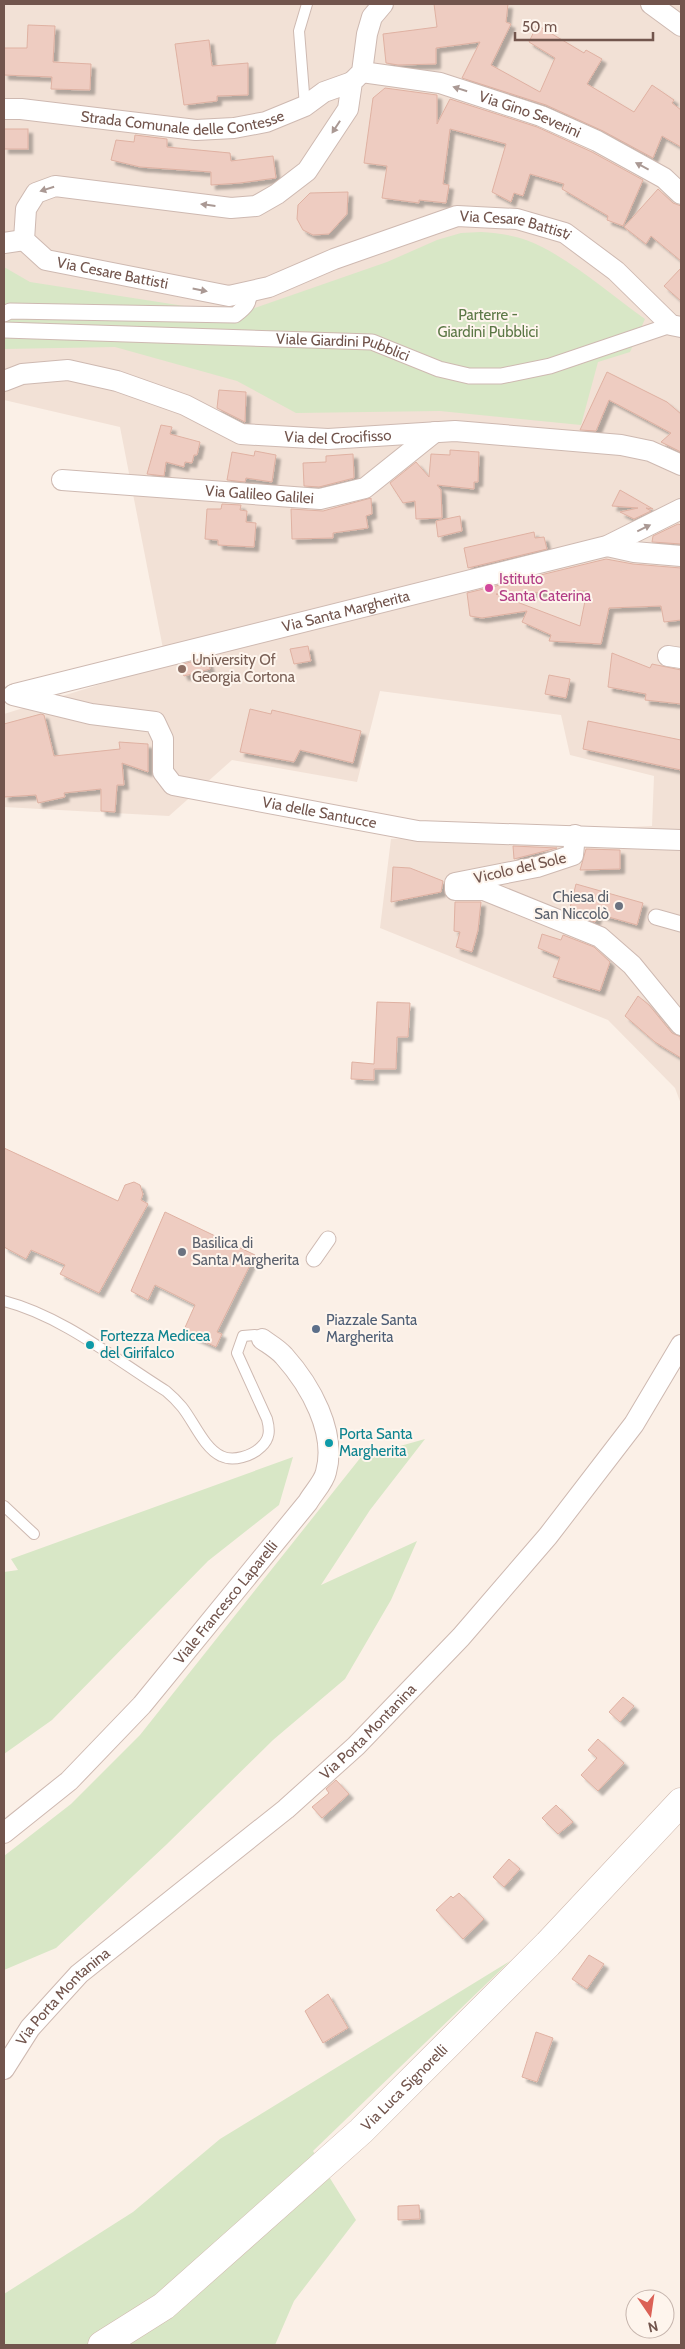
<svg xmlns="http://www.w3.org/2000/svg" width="685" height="2349" viewBox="0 0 685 2349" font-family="Cabin,sans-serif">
	<defs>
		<filter id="shadow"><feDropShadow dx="4.5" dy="4.5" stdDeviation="1" flood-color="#0004"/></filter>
	</defs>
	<rect width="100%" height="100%" fill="#fbf0e7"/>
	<!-- residential -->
	<polygon fill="#f2e1d6" points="4,4 681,4 681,1104 675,1088 608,1020 380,928 391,839 652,826 654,776 570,755 561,715 380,691 357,782 232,760 169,816 4,807 4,714 166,664 120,427 4,400"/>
	<!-- green -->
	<g fill="#d8e7c6">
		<path d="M481 232C497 233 512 235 526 240 563 253 611 295 645 319L630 352 598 362 581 425 440 411 296 413 237 381 115 347 4 349V267L30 282 210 310H249L387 262 437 240 461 233Z"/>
		<polygon points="425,1439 370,1510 321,1585 417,1541 391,1600 345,1679 273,1740 166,1845 56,1948 4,1970 4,1856 71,1804 140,1735 361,1457"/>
		<polygon points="293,1457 279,1505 208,1561 52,1720 4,1754 4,1572 18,1570 11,1559"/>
		<polygon points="510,1961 313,2151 356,2220 294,2301 275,2345 4,2345 4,2294 133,2212 220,2139"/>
	</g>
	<!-- building -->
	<g fill="#eeccc1" stroke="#dfb1a2" fill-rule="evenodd" filter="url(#shadow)">
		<polygon points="434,4 508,4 506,22 511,24 491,65 540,92 555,58 529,42 537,25 584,53 586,50 602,59 587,84 634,112 652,85 674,100 672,103 681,110 681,147 662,136 653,158 603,131 546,105 462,78 480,42 436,48 436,64 398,65 386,63 383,34 437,27"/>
		<polygon points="28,25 55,26 53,62 91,64 90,90 51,89 52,77 4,75 4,48 27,48"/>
		<polygon points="209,40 212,66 248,63 248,95 217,96 217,101 184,105 175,44"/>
		<polygon points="385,88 437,95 437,124 450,99 537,127 592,152 643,180 623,226 607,220 608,216 562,189 564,184 530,174 523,196 514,193 511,202 492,192 506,144 450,129 443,184 449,185 446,203 419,200 419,203 382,198 387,166 364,163 373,98"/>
		<rect x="4" y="129" width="24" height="20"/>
		<polygon points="135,135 167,139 167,147 230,153 231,161 273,156 276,178 240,183 211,185 211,172 140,167 111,160 116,140 134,142"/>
		<polygon points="658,189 673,203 681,206 681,261 651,236 646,244 624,227"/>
		<polygon points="348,192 347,214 329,234 313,235 303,230 297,219 298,205 310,193"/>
		<polygon points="681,268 681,301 664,286"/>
		<polygon points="607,372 667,402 681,414 681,452 661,442 671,433 609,400 596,431 580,430"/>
		<polygon points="219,390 246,392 245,422 217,408"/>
		<polygon points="161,425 172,427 170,434 200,442 197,455 194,455 192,463 185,462 184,467 166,462 164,476 147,474"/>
		<polygon points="450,450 479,452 478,482 474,482 474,489 437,485 441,490 442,518 416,519 415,501 403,503 390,483 416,462 429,477 431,454 450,455"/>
		<polygon points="255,451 276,455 272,482 246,478 245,482 227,480 232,452 254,456"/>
		<polygon points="353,454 354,478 319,487 304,486 303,463 326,462 326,456"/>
		<polygon points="620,490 653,509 646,508 651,511 634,519 620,512 638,508 612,506"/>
		<polygon points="371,498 372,514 366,516 368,528 333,533 333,538 292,539 291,509 323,511"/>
		<polygon points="222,504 241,505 240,510 247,511 246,522 256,523 254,547 218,545 218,540 205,539 207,509 221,509"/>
		<polygon points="460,516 462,531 438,537 436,521"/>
		<polygon points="678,524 681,525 681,544 652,542 653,536"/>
		<polygon points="534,532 535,538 544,537 547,549 468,568 464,548"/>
		<path d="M606 559 633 564 681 568V620L664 622 661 606 609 608 601 644 549 641 551 635 522 622 527 611 482 618 470 616 467 593ZM587 591 580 626 496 594Z"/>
		<polygon points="308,646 311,661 294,664 290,649"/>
		<polygon points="612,653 650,668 652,664 681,670 681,704 645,700 646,694 608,687"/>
		<polygon points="207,658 210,669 184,676 179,665"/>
		<polygon points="549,675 570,679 566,698 545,694"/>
		<polygon points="250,709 271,714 272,710 361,731 353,763 300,750 294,762 240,752"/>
		<polygon points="41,714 44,715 54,756 120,749 119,742 148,744 148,772 122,763 124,785 117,785 115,812 101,811 101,789 64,793 65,797 38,803 36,795 4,797 4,724"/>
		<polygon points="588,721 681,740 681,770 583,749"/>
		<polygon points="513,846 557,848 514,859"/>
		<polygon points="586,849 620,850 620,869 580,870"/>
		<polygon points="393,867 410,868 443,881 441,892 391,902"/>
		<polygon points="576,884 643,903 637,925 598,914 595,922 569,912"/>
		<polygon points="455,902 481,902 478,930 472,952 456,947 460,932 454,931"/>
		<polygon points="542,934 561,940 563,935 594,947 610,962 600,991 553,977 560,957 538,948"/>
		<polygon points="638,996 649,1005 672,1033 681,1037 681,1058 655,1042 625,1016"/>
		<polygon points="377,1002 410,1003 408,1037 397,1037 396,1069 374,1069 374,1080 351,1079 352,1062 374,1064"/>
		<polygon points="4,1148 118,1201 125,1185 134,1182 140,1185 143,1194 141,1200 148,1204 99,1293 60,1274 65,1265 31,1250 26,1259 4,1247"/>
		<polygon points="165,1212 255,1255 217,1332 222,1334 216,1347 183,1332 195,1305 155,1285 148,1300 131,1291"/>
		<polygon points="623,1697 634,1706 620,1722 609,1712"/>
		<polygon points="598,1739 624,1763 598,1791 581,1775 597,1758 588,1750"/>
		<polygon points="336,1780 349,1794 322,1818 312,1807 329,1793 326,1789"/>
		<polygon points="556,1805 573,1822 558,1834 542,1818"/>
		<polygon points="509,1859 520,1869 504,1887 493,1877"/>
		<polygon points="459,1893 484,1919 463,1939 436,1910 451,1896 453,1898"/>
		<polygon points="589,1955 604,1964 587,1989 572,1979"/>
		<polygon points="328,1994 348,2028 323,2043 305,2011"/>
		<polygon points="536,2032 553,2038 537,2082 522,2077"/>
		<polygon points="419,2205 420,2219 398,2220 398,2206"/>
	</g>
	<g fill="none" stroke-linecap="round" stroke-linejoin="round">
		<defs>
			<g id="service">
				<polyline points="305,106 299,31 307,4"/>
				<path d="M4 1301C62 1316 115 1359 166 1391 172 1396 177 1401 182 1407 194 1422 204 1448 221 1456 233 1462 252 1456 261 1447 270 1439 270 1430 267 1419L237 1353 243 1336 255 1335 262 1339"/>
				<polyline points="4,1506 34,1534"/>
			</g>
			<g id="pedestrian">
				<path d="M4 314 10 311 235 315C244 308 250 304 249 291"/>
				<path id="s1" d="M4 330 372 342 439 369 469 376H501L550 366 671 325"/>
				<polyline points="656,917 681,924"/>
				<polyline points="314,1259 328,1239"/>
			</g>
			<g id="minor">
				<path id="s2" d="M383 4 372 17 367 34 362 72 352 82 348 109 307 171 277 194 256 206 231 208 55 186 36 193 26 209 24 240 46 260 229 296 269 287 334 259 457 216 517 219 565 233 616 271 671 325 681 327"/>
				<polyline points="651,4 681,26"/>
				<path id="s3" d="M362 72 440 83 541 116 597 141 664 178 681 194"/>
				<path id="s4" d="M4 109H21L196 130 234 128 266 122 305 106 324 92 352 82"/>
				<polyline points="4,243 24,240"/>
				<path id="s5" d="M4 381 22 374 68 370 117 381 185 405 241 434 328 439 455 431 621 445 650 451 681 465"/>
				<path id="s6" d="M62 480 320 499 365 488 435 432"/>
				<polyline points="607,546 634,552 681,556"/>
				<polyline points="668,656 681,658"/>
				<path id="s7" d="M15 694 607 546 681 509"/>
				<path id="s8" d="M13 695 91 714 155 722 163 739V772L173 785 418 831 681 840"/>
				<polyline points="575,835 573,855 537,867 455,883 455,890 484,890 600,937 632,965 681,1025"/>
				<path id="s9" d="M4 1833 69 1781 142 1705 308 1502C313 1493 324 1482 326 1472 337 1432 310 1385 284 1356 278 1349 269 1344 262 1339"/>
				<path id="s10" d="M4 2069 30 2028 79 1974 286 1809 356 1746 461 1637 548 1536 634 1424 681 1345"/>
			</g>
			<g id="secondary">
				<path id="s11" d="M102 2345 164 2306 361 2131 548 1944 681 1802"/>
			</g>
		</defs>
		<!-- service casing -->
		<use href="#service" stroke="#ceb9b1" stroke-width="12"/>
		<!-- pedestrian casing -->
		<use href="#pedestrian" stroke="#ceb9b1" stroke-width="17"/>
		<!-- minor casing -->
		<use href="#minor" stroke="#ceb9b1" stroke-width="22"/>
		<!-- secondary casing -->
		<use href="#secondary" stroke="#d0b9ae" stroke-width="29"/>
		<!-- service -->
		<use href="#service" stroke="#fff" stroke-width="10"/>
		<!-- pedestrian -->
		<use href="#pedestrian" stroke="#fff" stroke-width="15"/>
		<!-- minor -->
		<use href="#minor" stroke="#fff" stroke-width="20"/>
		<!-- secondary -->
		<use href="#secondary" stroke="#fff" stroke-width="28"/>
	</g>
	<!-- one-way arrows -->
	<defs><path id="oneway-solid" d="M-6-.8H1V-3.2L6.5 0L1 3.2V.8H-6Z" transform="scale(1.25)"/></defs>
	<g fill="#aa9994">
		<use href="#oneway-solid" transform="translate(460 89) rotate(-163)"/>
		<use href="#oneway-solid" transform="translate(336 127) rotate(123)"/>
		<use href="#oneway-solid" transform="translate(642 166) rotate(-152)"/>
		<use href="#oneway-solid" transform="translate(47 189) rotate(162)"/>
		<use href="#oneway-solid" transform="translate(208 205) rotate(-173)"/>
		<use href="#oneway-solid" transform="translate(200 290) rotate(11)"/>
		<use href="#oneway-solid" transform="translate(644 528) rotate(-26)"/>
	</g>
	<!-- markers -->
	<circle fill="#d1479c" stroke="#fef5ed" stroke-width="2" cx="489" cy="588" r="5"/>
	<circle fill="#8d6e63" stroke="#fef5ed" stroke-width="2" cx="182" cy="669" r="5"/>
	<g fill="#6b7280" stroke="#fef5ed" stroke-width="2">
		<circle cx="619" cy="906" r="5"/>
		<circle cx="182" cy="1252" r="5"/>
	</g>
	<circle fill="#5c6f8a" stroke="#fef5ed" stroke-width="2" cx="316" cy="1329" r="5"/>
	<g fill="#0f9aa8" stroke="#fef5ed" stroke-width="2">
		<circle cx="90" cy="1345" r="5"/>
		<circle cx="329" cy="1443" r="5"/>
	</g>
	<g text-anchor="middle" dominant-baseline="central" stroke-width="4" stroke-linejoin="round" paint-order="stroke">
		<!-- street labels -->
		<g font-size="15" fill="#72554d" stroke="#fef5ed">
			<text stroke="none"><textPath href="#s4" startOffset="180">Strada Comunale delle Contesse</textPath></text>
			<text stroke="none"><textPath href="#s3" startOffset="174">Via Gino Severini</textPath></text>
			<text stroke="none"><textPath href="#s2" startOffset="1041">Via Cesare Battisti</textPath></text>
			<text stroke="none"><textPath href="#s2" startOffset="621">Via Cesare Battisti</textPath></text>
			<text stroke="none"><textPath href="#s1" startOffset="340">Viale Giardini Pubblici</textPath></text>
			<text stroke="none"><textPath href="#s5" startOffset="348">Via del Crocifisso</textPath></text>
			<text stroke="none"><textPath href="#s6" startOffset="198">Via Galileo Galilei</textPath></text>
			<text stroke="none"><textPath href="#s7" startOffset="341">Via Santa Margherita</textPath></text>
			<text stroke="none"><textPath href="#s8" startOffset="362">Via delle Santucce</textPath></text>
			<text transform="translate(520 868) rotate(-13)">Vicolo del Sole</text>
			<text stroke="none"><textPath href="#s9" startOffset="321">Viale Francesco Laparelli</textPath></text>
			<text stroke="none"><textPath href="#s10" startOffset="499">Via Porta Montanina</textPath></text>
			<text stroke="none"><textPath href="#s10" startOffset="94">Via Porta Montanina</textPath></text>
			<text stroke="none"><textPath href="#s11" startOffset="398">Via Luca Signorelli</textPath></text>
		</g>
		<!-- park labels -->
		<g font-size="15" fill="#5c7846" stroke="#fef5ed">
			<text x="488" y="315">Parterre -<tspan x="488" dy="17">Giardini Pubblici</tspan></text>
		</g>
		<!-- hotel labels -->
		<g font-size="15" fill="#b23c85" stroke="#fef5ed" text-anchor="start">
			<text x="499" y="579">Istituto<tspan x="499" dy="17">Santa Caterina</tspan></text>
		</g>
		<!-- education labels -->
		<g font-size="15" fill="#785e54" stroke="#fef5ed" text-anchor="start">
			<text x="192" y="660">University Of<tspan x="192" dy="17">Georgia Cortona</tspan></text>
		</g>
		<!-- worship labels -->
		<g font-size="15" fill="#5b616d" stroke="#fef5ed" text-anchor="end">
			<text x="609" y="897">Chiesa di<tspan x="609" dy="17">San Niccolò</tspan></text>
			<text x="192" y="1243" text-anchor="start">Basilica di<tspan x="192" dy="17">Santa Margherita</tspan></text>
		</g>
		<!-- service labels -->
		<g font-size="15" fill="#4e5e75" stroke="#fef5ed" text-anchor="start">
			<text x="326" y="1320">Piazzale Santa<tspan x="326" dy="17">Margherita</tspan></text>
		</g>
		<!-- culture labels -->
		<g font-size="15" fill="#0d838f" stroke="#fef5ed" text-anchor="start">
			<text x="100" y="1336">Fortezza Medicea<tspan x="100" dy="17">del Girifalco</tspan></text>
			<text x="339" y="1434">Porta Santa<tspan x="339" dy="17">Margherita</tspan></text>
		</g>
	</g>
	<!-- border -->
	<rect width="685" height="2349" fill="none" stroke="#72554d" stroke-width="10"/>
	<!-- north arrow -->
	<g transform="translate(650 2314) rotate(167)"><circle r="24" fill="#fef5ed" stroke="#c6b5ad"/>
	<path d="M0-4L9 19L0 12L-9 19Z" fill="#db6156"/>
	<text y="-8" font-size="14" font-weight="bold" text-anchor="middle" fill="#72554d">N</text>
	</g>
	<!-- scale -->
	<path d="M515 32v8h138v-8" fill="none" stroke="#72554d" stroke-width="2.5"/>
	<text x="522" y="32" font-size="15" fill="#72554d" stroke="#fef5ed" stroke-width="4" paint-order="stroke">50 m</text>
</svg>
